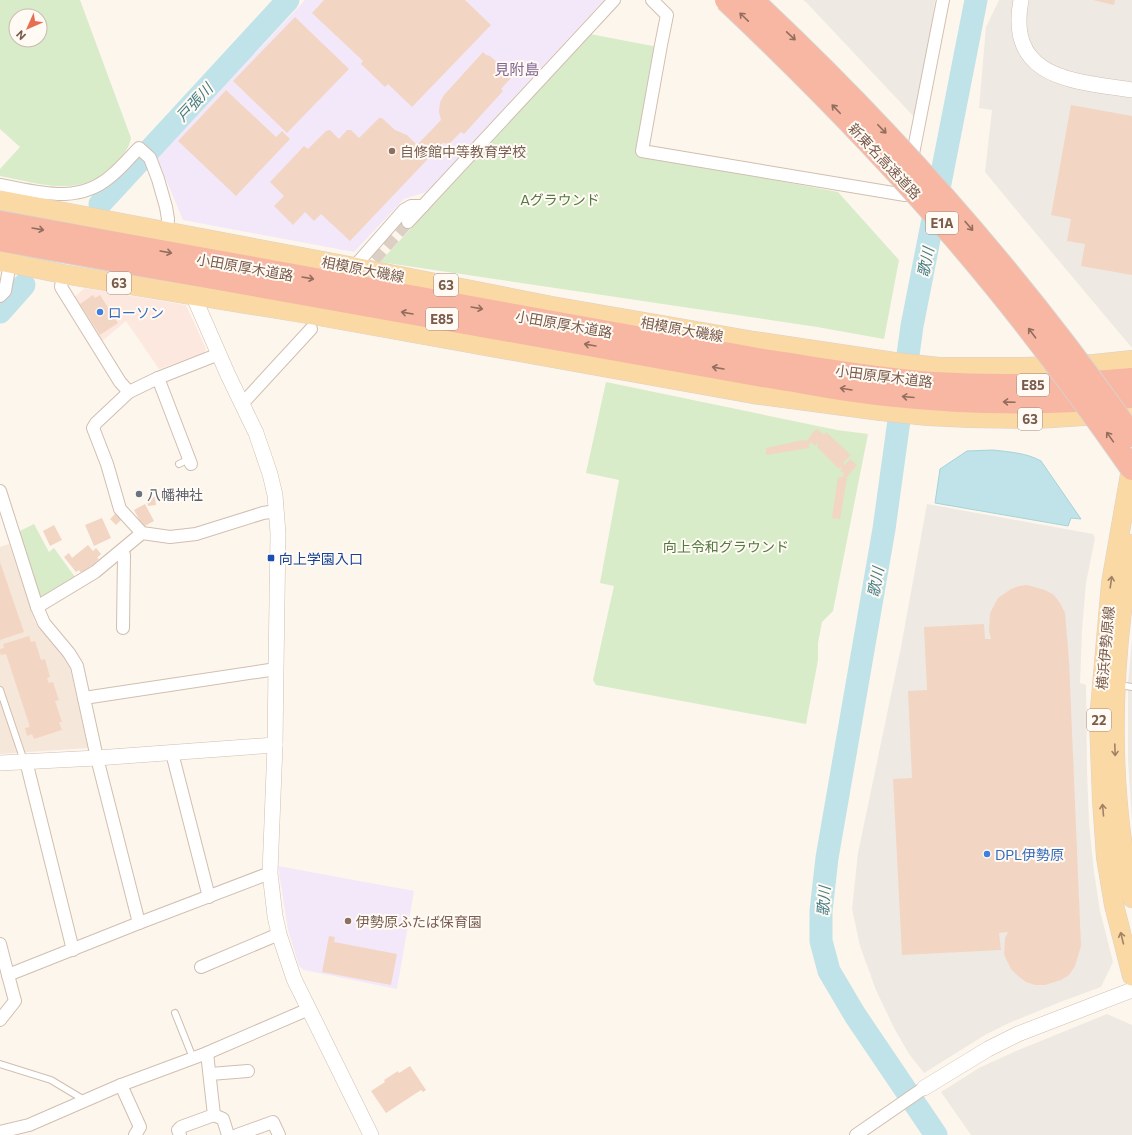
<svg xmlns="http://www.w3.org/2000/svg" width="1132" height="1135" viewBox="0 0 1132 1135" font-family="Commissioner,'Noto Sans JP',sans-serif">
	<rect width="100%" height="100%" fill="#fdf6ec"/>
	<!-- residential -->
	<polygon fill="#f5e8da" points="9,544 35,622 69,663 88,748 0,754 0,547"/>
	<!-- commercial -->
	<polygon fill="#fde8e0" points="85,288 186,305 206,349 204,353 159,369 126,321 101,342 73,298"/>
	<!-- industrial -->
	<g fill="#efe9e4">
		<polygon points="803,0 935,0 917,120 806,2"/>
		<polygon points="999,0 1132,0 1132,348 1018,212 985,172 992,110 979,108 986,27"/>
		<polygon points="927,504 1093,534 1095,538 1086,583 1082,631 1080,683 1086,685 1087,770 1089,823 1094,872 1100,911 1113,962 1101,987 1063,1001 1009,1023 985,1035 924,1073 909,1054 894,1028 876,990 860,946 852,909 858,853 901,647"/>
		<polygon points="1132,639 1132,821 1128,761 1128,683"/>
		<polygon points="1107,1014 1132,1025 1132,1135 971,1135 941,1092 979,1068 1016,1051"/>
	</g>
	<!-- education -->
	<g fill="#f3e8fa">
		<polygon points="305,0 604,0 426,192 404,199 354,252 183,220 157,158"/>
		<polygon points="278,866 414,891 397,989 304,970 299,966 288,930"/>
	</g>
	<!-- green -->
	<g fill="#d8ecc9" fill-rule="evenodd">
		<path d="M0 0H80L131 138C129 150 120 159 111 167 107 170 103 174 99 177 68 195 33 182 0 176V169L20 147 0 129ZM16 16H40V40H16Z"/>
		<polygon points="590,34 658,47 637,154 838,192 899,260 884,339 817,327 380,262"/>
		<polygon points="606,382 837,430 868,434 833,611 822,622 818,643 818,660 806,724 596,685 593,680 614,586 600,583 619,480 586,473"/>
		<polygon points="34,524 49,552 54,548 75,577 40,599 18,532"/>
	</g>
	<!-- water -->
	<path fill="#bfe3e8" stroke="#a5d3da" d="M993 450C1010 452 1027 453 1041 461L1081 519 1071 518 1068 526 935 503 940 469 967 451Z"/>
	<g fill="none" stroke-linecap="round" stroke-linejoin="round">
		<!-- river -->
		<g stroke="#bfe3e8" stroke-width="23">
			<polyline points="100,204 288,0"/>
			<polyline points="0,312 24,285"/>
			<polyline points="936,1135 855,1015 829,971 821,941 821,911 827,858 884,529 912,326 976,0"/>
		</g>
	</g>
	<!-- building -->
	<g fill="#f3d5c3">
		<polygon points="324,0 465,0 491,25 412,107 388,84 385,87 361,64 363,61 312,13"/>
		<polygon points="1093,0 1115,0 1114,5"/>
		<polygon points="295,17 349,69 287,133 233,81"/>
		<polygon points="483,52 486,55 490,56 498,63 499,67 511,78 501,89 503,91 464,134 461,132 449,144 443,143 350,241 321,214 314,221 305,212 293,225 274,206 284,196 270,182 304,146 308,149 326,131 330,130 339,139 347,130 351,130 359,138 379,118 382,118 395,130 407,135 417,145 441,120 439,112 440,102 444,95"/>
		<polygon points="226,90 276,137 282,131 290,139 236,196 178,141"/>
		<polygon points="1071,105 1132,116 1132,275 1081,266 1085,244 1067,241 1071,219 1051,215"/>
		<polygon points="93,295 95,298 100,295 118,323 100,335 80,304"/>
		<polygon points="817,429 824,435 826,432 851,455 843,463 845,465 850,459 857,465 846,478 847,478 840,519 832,518 838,477 843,477 844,473 840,471 842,469 840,467 839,469 817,447 818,445 817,443 815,446 811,442 809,444 809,448 766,455 766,448 803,440 807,441 813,432"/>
		<polygon points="155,497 156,505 148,506 146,498"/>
		<polygon points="145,504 154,521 143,527 134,510"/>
		<polygon points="117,512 123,518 116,525 110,519"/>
		<polygon points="102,518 111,538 94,546 85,525"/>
		<polygon points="54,525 62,540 50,546 43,531"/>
		<polygon points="88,545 93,551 96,548 101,554 97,558 99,559 82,574 79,570 76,572 64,557 69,553 72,558"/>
		<polygon points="0,562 24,632 0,640"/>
		<polygon points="1027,585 1045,590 1054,595 1060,603 1065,613 1069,660 1081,946 1075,966 1069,975 1061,980 1045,985 1035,985 1026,982 1018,976 1011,969 1007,961 1004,954 1005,938 1008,932 999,933 1001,950 902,955 893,779 912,778 908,691 927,690 924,627 984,624 985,639 991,639 989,631 990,613 998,598 1011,589 1019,586"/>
		<polygon points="29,636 31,642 35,641 41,660 45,659 50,677 47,678 49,683 53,682 59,700 55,701 62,722 59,722 62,730 34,739 32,734 27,736 25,728 30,727 6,654 1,655 0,652 0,649 4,648 3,644"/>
		<polygon points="329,936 335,937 334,942 397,954 391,985 322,972"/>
		<polygon points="410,1066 426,1090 423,1092 421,1090 386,1113 371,1091 385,1082 384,1080 398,1071 399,1073"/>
	</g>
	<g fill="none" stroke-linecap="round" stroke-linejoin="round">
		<!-- minor-tunnel -->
		<polyline stroke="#dcd0c4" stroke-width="12" stroke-dasharray="12 6" stroke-linecap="butt" points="362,273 408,222"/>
		<defs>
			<g id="service">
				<polyline points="179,464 189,459"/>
				<polyline points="1119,685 1132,687"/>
				<polyline points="0,690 24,761"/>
				<polyline points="175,1013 193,1058"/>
				<polyline points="0,1064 51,1080 86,1101"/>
			</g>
			<g id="minor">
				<polyline points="652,0 667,15 661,45 642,151 905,195 907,184"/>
				<polyline points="911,164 943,0"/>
				<path d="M0 185C39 192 78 205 111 176 121 168 130 157 139 148L150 158 158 179 166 207 168 219 167 231"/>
				<polyline points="408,222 614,0"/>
				<polyline points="354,267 404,210 411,206 423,206"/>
				<polyline points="63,274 61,287 120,382 129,392"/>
				<polyline points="0,296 5,291 10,263"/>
				<polyline points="219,354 158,378 129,392 96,423 93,428 107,464 120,509 142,533 170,537 196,534 263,513 276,511"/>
				<polyline points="158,378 191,464"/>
				<polyline points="242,404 311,329"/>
				<polyline points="0,491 37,607 44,623 69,653 77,666 97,758 139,923 8,975 0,944"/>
				<polyline points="121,551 124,555 123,628"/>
				<polyline points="37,607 95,572 142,533"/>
				<polyline points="84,698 276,669"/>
				<polyline points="172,753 209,897"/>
				<polyline points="26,761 73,950"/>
				<polyline points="139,923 270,873"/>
				<polyline points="201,967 279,934"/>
				<polyline points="0,1020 15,1001 8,975"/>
				<polyline points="210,1074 248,1071"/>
				<polyline points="121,1085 140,1127 135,1135"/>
				<polyline points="214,1115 223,1119 228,1135"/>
				<polyline points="0,1132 29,1125 121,1085 207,1053 309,1009"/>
				<polyline points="180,1135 178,1130 181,1127 214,1115 207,1053"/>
				<polyline points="237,1135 273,1122 279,1135"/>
				<polyline points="856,1135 924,1088"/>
			</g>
			<g id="tertiary">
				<path d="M1021 0C1006 80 1075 81 1132 90"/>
				<polyline points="193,295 228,375 256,433 270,474 275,495 278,533 276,669 275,745 270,873 275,916 279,934 294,979 371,1135"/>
				<polyline points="0,763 97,758 275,745"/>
				<polyline points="924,1088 988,1049 1018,1034 1132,990"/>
			</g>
			<g id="primary">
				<polyline points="0,200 354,267 552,306 754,341 894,362 939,367 1025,367 1094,364 1132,360"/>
				<polyline points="0,261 63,274 308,314 753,394 881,411 928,416 970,418 1036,419 1132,413"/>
				<polyline points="1132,463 1111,583 1099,720 1102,800 1106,857 1114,905 1132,976"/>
				<path d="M1132 544C1111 661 1107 782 1132 898"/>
			</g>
			<g id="motorway">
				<path d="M0 222 769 361C824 369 879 379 934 383 1000 387 1066 385 1132 379"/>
				<path d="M0 240 762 376C803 382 844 391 886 395 967 404 1050 405 1132 397"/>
			</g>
		</defs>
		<!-- service casing -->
		<use href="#service" stroke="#d1beb0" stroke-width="8"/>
		<!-- minor casing -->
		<use href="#minor" stroke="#d1beb0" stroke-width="14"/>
		<!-- tertiary casing -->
		<use href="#tertiary" stroke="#d1beb0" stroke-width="16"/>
		<!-- primary casing -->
		<use href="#primary" stroke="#dad1cd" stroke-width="20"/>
		<!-- motorway casing -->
		<use href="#motorway" stroke="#dad1cd" stroke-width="24"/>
		<!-- service -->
		<use href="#service" stroke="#fff" stroke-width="6"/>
		<!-- minor -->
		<use href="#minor" stroke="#fff" stroke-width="12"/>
		<!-- tertiary -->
		<use href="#tertiary" stroke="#fff" stroke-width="15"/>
		<!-- primary -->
		<use href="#primary" stroke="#fbd9a5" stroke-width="19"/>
		<!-- motorway -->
		<use href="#motorway" stroke="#f7b7a3" stroke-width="22"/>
		<defs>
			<g id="motorway-bridge">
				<path d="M726 0C805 75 882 153 953 236 1017 310 1076 389 1132 469"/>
				<path d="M752 0C893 132 1021 277 1132 436"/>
			</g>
		</defs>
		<!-- motorway-bridge casing -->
		<use href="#motorway-bridge" stroke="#dad1cd" stroke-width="24" stroke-linecap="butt"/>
		<!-- motorway-bridge -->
		<use href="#motorway-bridge" stroke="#f7b7a3" stroke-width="22"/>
	</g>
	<!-- one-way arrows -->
	<defs><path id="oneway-shaft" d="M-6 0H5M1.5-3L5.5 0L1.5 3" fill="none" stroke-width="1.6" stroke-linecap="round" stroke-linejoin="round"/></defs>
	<g stroke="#936e5e">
		<use href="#oneway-shaft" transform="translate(744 17) rotate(-136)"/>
		<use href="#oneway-shaft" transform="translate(791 36) rotate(43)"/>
		<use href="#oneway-shaft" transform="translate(836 109) rotate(-134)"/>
		<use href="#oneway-shaft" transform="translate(882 129) rotate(46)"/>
		<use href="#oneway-shaft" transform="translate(969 226) rotate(50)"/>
		<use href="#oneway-shaft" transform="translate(38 229) rotate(10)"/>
		<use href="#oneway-shaft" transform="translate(166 252) rotate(10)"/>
		<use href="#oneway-shaft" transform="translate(308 278) rotate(10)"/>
		<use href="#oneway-shaft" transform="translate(477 308) rotate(10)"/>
		<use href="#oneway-shaft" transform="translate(407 313) rotate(-170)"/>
		<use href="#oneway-shaft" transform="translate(1032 333) rotate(-127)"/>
		<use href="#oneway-shaft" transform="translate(590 345) rotate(-170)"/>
		<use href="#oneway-shaft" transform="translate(718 368) rotate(-170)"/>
		<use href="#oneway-shaft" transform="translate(846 389) rotate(-171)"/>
		<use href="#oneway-shaft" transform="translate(908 397) rotate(-175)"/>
		<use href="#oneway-shaft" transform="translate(1009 402) rotate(-178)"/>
		<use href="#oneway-shaft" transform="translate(1110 437) rotate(-125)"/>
	</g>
	<g stroke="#a18267">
		<use href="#oneway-shaft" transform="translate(1111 582) rotate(-82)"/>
		<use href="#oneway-shaft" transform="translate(1115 750) rotate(88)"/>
		<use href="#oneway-shaft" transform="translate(1103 810) rotate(-95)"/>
		<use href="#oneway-shaft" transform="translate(1122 938) rotate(-104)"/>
	</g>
	<!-- markers -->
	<g fill="#8d6e63" stroke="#fffaf3" stroke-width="1.5">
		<circle cx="392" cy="151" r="4"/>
		<circle cx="348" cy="921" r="4"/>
	</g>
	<g fill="#3f7fe0" stroke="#fffaf3" stroke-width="1.5">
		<circle cx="100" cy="312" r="4"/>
		<circle cx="987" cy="854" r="4"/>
	</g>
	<circle fill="#6b7280" stroke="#fffaf3" stroke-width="1.5" cx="139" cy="494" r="4"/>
	<rect fill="#1a4fb4" stroke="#fffaf3" stroke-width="1.5" x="267" y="554" width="8" height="8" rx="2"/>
	<g text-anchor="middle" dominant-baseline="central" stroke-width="4" stroke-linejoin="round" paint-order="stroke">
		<!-- shield labels -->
		<g fill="#fffaf3" stroke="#a28b7f" stroke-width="1">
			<rect x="926" y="212" width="32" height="22" rx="3"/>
			<rect x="107" y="272" width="24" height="22" rx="3"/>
			<rect x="434" y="274" width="24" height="22" rx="3"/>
			<rect x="426" y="308" width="32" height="22" rx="3"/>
			<rect x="1017" y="374" width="32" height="22" rx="3"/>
			<rect x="1018" y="408" width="24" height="22" rx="3"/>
			<rect x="1087" y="709" width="24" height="22" rx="3"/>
		</g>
		<g font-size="13" font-weight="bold" fill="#7a5c4d">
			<text x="942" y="223">E1A</text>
			<text x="119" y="283">63</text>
			<text x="446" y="285">63</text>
			<text x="442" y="319">E85</text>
			<text x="1033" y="385">E85</text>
			<text x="1030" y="419">63</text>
			<text x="1099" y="720">22</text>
		</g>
		<!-- education labels -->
		<g font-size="14" fill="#785e54" stroke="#fffaf3" text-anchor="start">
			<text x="400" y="151">自修館中等教育学校</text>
			<text x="356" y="921">伊勢原ふたば保育園</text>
		</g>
		<!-- street labels -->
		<g font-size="14" fill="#7a5c4d" stroke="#fffaf3">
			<text transform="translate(885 161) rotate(47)">新東名高速道路</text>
			<text transform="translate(245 267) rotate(10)">小田原厚木道路</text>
			<text transform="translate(363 269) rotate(11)">相模原大磯線</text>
			<text transform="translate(564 324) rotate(10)">小田原厚木道路</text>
			<text transform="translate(682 329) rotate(10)">相模原大磯線</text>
			<text transform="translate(884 376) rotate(7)">小田原厚木道路</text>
			<text transform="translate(1105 648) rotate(-85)">横浜伊勢原線</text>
		</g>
		<!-- park labels -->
		<g font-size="14" fill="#537a41" stroke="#fffaf3">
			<text x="560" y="199">Aグラウンド</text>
			<text x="726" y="546">向上令和グラウンド</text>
		</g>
		<!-- shop labels -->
		<g font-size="14" fill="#366cbe" stroke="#fffaf3" text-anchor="start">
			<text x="108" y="312">ローソン</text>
			<text x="995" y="854">DPL伊勢原</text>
		</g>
		<!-- worship labels -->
		<g font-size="14" fill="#5b616d" stroke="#fffaf3" text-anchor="start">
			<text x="147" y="494">八幡神社</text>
		</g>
		<!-- transit labels -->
		<g font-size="14" fill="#164399" stroke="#fffaf3" text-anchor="start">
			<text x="279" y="558">向上学園入口</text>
		</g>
		<!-- neighbourhood labels -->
		<g font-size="15" fill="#846695" stroke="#fffaf3">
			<text x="517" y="69">見附島</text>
		</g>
		<!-- water labels -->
		<g font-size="15" font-style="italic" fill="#437c86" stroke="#fffaf3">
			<text transform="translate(194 102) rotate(-47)">戸張川</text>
			<text transform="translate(925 262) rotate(-79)">歌川</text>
			<text transform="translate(875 582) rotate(-80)">歌川</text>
			<text transform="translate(823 901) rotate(-86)">歌川</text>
		</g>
	</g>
	<!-- north arrow -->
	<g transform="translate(28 28) rotate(225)"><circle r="19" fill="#fffaf3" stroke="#cabbb1"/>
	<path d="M0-3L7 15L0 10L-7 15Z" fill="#e76f51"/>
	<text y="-6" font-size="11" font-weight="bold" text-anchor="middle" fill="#7a5c4d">N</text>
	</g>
</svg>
